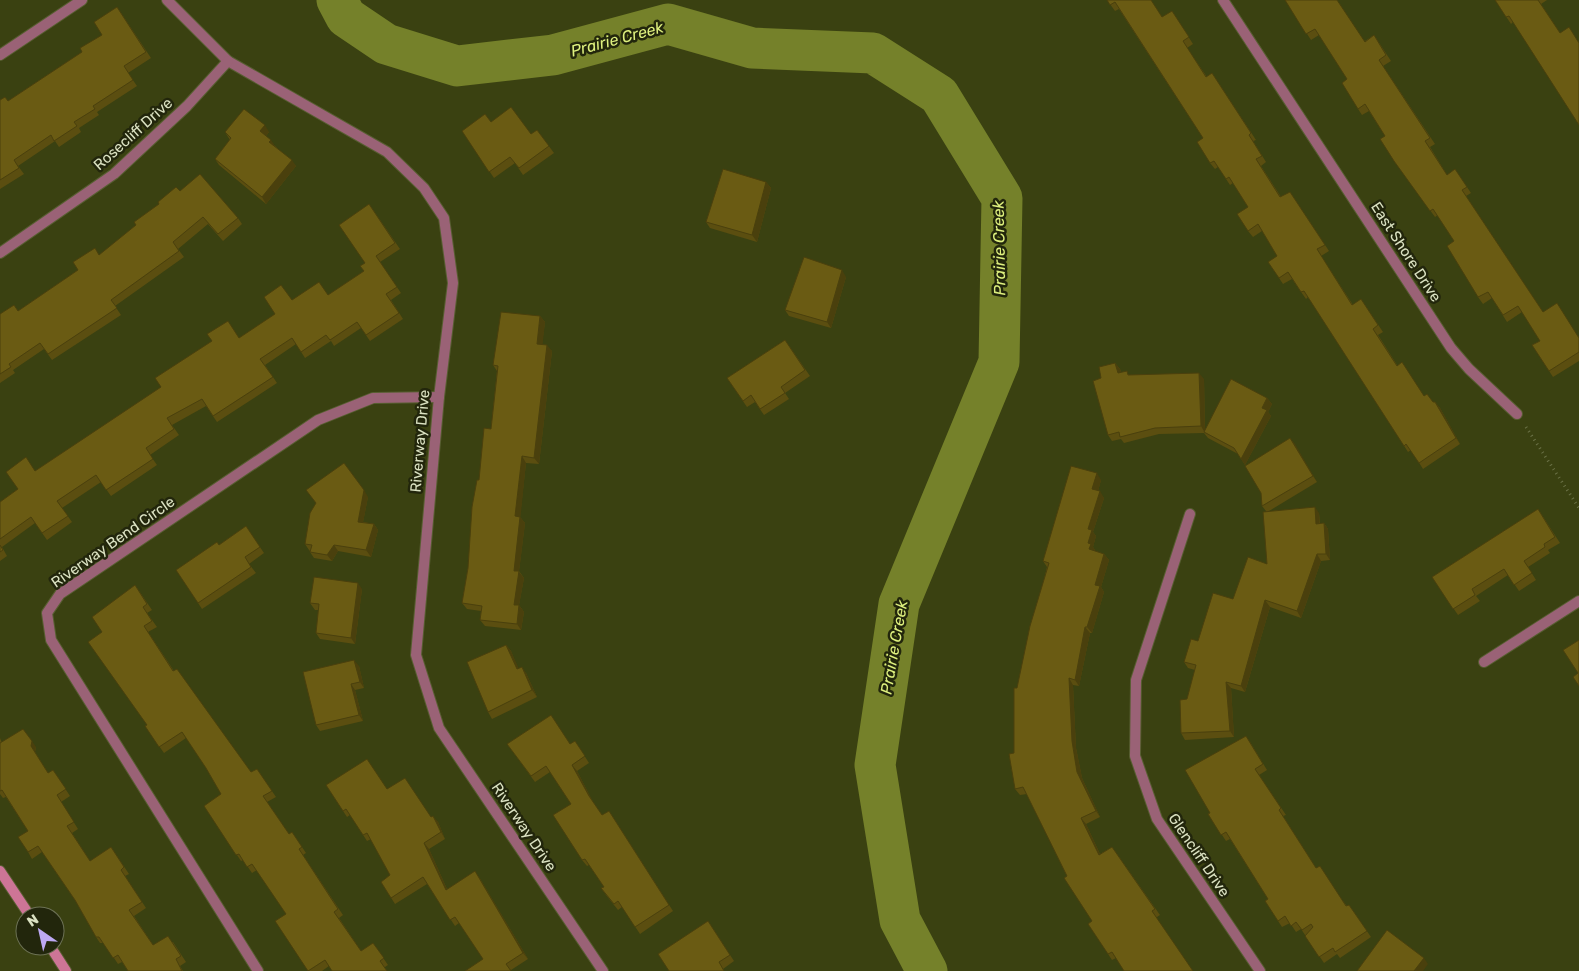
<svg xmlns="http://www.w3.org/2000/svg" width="1579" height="971" viewBox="0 0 1579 971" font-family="Rubik,sans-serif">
	<rect width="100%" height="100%" fill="#3a4111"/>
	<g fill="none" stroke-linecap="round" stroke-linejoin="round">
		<!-- river -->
		<polyline stroke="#75812a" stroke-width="41" points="337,0 346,17 386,44 457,66 553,55 668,24 752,48 873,53 939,95 1002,198 999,362 899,604 875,765 900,920 927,971"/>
		<defs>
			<polyline id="lane" points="0,55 82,0"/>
			<g id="street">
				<polyline points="167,0 228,61 387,152 424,188 444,218 453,283 439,397 416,655 439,728 603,971"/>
				<polyline points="1223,0 1451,348 1469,369 1517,414"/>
				<polyline points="0,253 114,174 187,106 228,61"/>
				<polyline points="1190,514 1136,680 1135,756 1157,819 1260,971"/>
				<polyline points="1484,662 1579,601"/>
				<polyline points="258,971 51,640 47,613 60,594 318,420 373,398 439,397"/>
			</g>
			<g id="secondary">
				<polyline points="0,871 30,916"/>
				<polyline points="50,946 66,971"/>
			</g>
		</defs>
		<!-- lane casing -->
		<use href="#lane" stroke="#575e31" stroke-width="12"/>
		<!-- street casing -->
		<use href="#street" stroke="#575e31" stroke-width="12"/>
		<!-- secondary casing -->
		<use href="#secondary" stroke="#575e31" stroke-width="12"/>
		<!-- path -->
		<polyline stroke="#6b7247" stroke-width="3" stroke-dasharray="1 4" stroke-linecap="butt" points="1526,427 1579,508"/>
		<!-- lane -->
		<use href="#lane" stroke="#9a6276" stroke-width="10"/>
		<!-- street -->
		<use href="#street" stroke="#9a6276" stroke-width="10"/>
		<!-- secondary -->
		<use href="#secondary" stroke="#cd7596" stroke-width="10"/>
	</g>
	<!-- wall -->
	<g fill="#5b4e10">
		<polygon points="1107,0 1162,17 1172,11 1193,44 1187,48 1207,77 1212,73 1256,140 1253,141 1266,162 1261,166 1281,197 1290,192 1329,251 1321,256 1353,305 1361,299 1383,332 1378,335 1397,365 1424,396 1433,402 1435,402 1440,408 1460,444 1423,469 1411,450 1408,452 1308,297 1306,299 1292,279 1283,284 1279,278 1277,256 1262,231 1253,237 1248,231 1248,207 1233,183 1230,185 1218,167 1215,169 1210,163 1203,138 1119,9 1115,11"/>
		<polygon points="1285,0 1365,41 1374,35 1391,61 1383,66 1435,144 1430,147 1447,175 1455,169 1471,193 1466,196 1543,312 1579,337 1579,361 1553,377 1532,345 1540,341 1522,312 1507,322 1492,298 1483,304 1478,297 1454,241 1438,215 1435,217 1394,161 1385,136 1369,111 1362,115 1358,109 1347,79 1319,35 1311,40"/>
		<polygon points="1495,0 1547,0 1541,4 1560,33 1579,42 1513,22 1511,24"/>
		<polygon points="117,7 151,58 128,73 137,86 97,112 99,115 79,128 81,132 59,147 55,141 18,166 24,174 0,189 0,100 8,101 82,52 102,35"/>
		<polygon points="491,122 531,134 537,130 554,153 523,175 515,163 494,178 462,131"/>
		<polygon points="225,132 269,132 266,136 275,146 296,166 266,204 219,165 215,159 230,140"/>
		<polygon points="766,182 771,188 757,242 710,228 706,222"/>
		<polygon points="180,191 238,218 242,224 223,241 208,224 178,249 184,257 115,306 121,315 52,360 44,349 13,370 15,373 0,383 0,314 18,311 100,255"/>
		<polygon points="369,204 400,249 380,262 401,293 391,300 403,319 370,341 361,328 334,346 331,341 305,358 296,344 265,365 277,383 217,422 206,406 172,425 179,435 150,455 157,465 111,496 101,482 62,508 72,522 47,540 35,523 2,547 7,556 0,561 0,502 18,489 35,471 239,338 275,314 292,300 328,295 364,271"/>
		<polygon points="846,277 831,328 789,316 785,310"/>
		<polygon points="540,316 545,322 542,344 552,351 539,464 526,463 520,517 525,523 519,571 524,578 519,605 524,612 521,630 485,626 480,620 481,611 467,609 462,603 468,568 479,480 491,429 497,371 493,365"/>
		<polygon points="785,340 810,376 785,393 789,399 764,415 755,402 747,407 727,378"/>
		<polygon points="1115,363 1120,369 1121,372 1130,375 1204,379 1205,430 1267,398 1272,404 1268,412 1271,416 1245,465 1238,454 1208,438 1204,433 1159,434 1124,443 1121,439 1112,441 1108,435 1101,378"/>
		<polygon points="1290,438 1317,482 1269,511 1319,513 1320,523 1324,523 1328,529 1330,560 1321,561 1301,618 1270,607 1245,692 1231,688 1234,737 1185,740 1181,733 1187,699 1195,670 1188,668 1184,662 1198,641 1233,599 1267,564 1266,511 1262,506"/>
		<polygon points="1101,480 1098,491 1104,498 1093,532 1096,536 1093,547 1095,550 1095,551 1104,554 1109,560 1101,587 1104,592 1092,633 1090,633 1079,686 1073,685 1076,748 1082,778 1100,817 1086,824 1100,854 1112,847 1160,915 1157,917 1116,958 1112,960 1088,924 1092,921 1067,876 1027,794 1020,795 1015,789 1014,753 1017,688 1047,567 1043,561"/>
		<polygon points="368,497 363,522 374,524 378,530 371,557 338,551 332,561 314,558 310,552 310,551 309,550 305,544"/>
		<polygon points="1538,509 1560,543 1548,550 1550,553 1528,567 1536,580 1519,591 1508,575 1476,596 1480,601 1458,615 1432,577"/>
		<polygon points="246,526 264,553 249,564 256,573 202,609 176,570 219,545"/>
		<polygon points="135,585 152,610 147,613 157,627 148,632 174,671 251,772 257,769 276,797 267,802 289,834 292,832 306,853 303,855 343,915 339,918 361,951 373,943 388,965 385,967 329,966 322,971 308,971 286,914 257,870 252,873 243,860 241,861 204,806 221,794 206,768 186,738 164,753 145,726 147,725"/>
		<polygon points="362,589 355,644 320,639 316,633 319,610 315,610 310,603"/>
		<polygon points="506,645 511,651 518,669 526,673 537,697 492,719 488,712"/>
		<polygon points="359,666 364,688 355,690 363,721 320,731 316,725"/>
		<polygon points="0,738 2,743 36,747 35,752 48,773 53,770 70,796 61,802 78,829 72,833 90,861 111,847 129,874 125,876 146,908 134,916 153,945 173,942 186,962 180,966 183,971 128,971 122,962 118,964 104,943 100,943 96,937 75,900 42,852 32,859 28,852 28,831 6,797 3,798 0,794"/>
		<polygon points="575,741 589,763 577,771 593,802 602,815 609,811 673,911 640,934 622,907 618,910 606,895 601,888 604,887 589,865 587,866 582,860 571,804 550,772 535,782 507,744 570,744"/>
		<polygon points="1250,742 1267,770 1259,775 1286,815 1283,816 1316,868 1347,906 1349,905 1371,937 1340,958 1337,954 1324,963 1301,929 1296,932 1290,923 1282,927 1265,901 1268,899 1230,839 1226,841 1208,814 1210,813"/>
		<polygon points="326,785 387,789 431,817 438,822 445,839 429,849 447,889 479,877 528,959 511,970 483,959 459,923 455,926 427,884 395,904 381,882 390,875 371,839 367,841 350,815 347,817"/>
		<polygon points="708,921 734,961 723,969 669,971"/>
	</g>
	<!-- shaded-wall -->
	<g fill="#4a400d">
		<polygon points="265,125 269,132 265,137 260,131"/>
		<polygon points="271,140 275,146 273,148 269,142"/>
		<polygon points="292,160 296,166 266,204 262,197"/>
		<polygon points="766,182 771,188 757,242 752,235"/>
		<polygon points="842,270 846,277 831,328 827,322"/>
		<polygon points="540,316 545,322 542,350 537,344"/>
		<polygon points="547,345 552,351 539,464 534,458"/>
		<polygon points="1115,363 1120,369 1123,379 1118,373"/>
		<polygon points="1199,373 1204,379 1205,433 1201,426"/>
		<polygon points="1267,398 1272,404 1268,412 1271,416 1245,465 1241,459 1262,408"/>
		<polygon points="1435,402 1440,408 1460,444 1456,438"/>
		<polygon points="1290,438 1295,444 1317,482 1313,476"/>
		<polygon points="522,456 526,463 520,522 515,516"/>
		<polygon points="1097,473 1101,480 1097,496 1092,489"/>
		<polygon points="364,490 368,497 362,528 358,522"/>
		<polygon points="1100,491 1104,498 1093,532 1096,536 1093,547 1095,550 1094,556 1089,549 1088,543 1088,529"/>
		<polygon points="1315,507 1319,513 1320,530 1316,524"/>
		<polygon points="520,517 525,523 519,572 524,578 518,611 514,605 514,571"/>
		<polygon points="1324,523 1328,529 1330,560 1326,554"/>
		<polygon points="374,524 378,530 371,557 366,550"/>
		<polygon points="334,545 338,551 332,561 327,555"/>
		<polygon points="1104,554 1109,560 1101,587 1104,592 1092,633 1087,627 1095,585"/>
		<polygon points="1317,554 1321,561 1301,618 1297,611"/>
		<polygon points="358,583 362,589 355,644 351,638"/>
		<polygon points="1265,600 1270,607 1245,692 1241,686"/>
		<polygon points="519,605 524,612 521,630 517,624"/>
		<polygon points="1085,627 1090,633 1079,686 1075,680"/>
		<polygon points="506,645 511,651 522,676 517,669"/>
		<polygon points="354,660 359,666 364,688 360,682"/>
		<polygon points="522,667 526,673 537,697 532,690"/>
		<polygon points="1069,678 1073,685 1076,748 1082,778 1100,817 1096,811 1077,772 1072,741"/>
		<polygon points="1226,682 1231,688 1234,737 1230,731"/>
		<polygon points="351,684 355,690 363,721 359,715"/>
		<polygon points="32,741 36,747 35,752 31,746"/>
		<polygon points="572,765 577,771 593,802 589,796"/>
		<polygon points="433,816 438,822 445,839 441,832"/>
		<polygon points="1081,818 1086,824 1103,861 1099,855"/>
		<polygon points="424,843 429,849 450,896 446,890"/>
		<polygon points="475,871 479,877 528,959 523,953"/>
		<polygon points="1424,958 1428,964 1423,971 1414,971"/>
	</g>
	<!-- building -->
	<g fill="#6a5b13" stroke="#4a400d">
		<polygon points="1107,0 1151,0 1162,17 1172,11 1189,37 1183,41 1206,77 1212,73 1251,133 1249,135 1262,156 1256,159 1280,197 1290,192 1325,245 1317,249 1352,305 1361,299 1378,325 1373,329 1397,366 1402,362 1424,396 1427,394 1433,402 1435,402 1456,438 1419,463 1406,444 1404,446 1304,291 1301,292 1288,272 1279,278 1268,262 1277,256 1258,224 1248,231 1237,214 1248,207 1229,177 1226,179 1214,161 1210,163 1197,142 1203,138 1115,2 1110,5"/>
		<polygon points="1285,0 1337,0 1365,42 1374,35 1386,55 1379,60 1430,138 1425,141 1447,175 1455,169 1467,187 1462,190 1543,312 1557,303 1579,338 1579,352 1549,371 1532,345 1540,341 1518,306 1503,315 1488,292 1478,297 1447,246 1454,241 1433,209 1430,211 1394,161 1380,139 1385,136 1365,104 1358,109 1342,83 1347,79 1315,29 1306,34"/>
		<polygon points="1495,0 1538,0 1560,33 1569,27 1579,43 1579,125 1509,16 1506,17"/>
		<polygon points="117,7 146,52 124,66 133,80 93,106 95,109 74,122 77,126 54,141 51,135 14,160 19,168 0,180 0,100 5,97 8,101 82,52 80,48 102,35 94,22"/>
		<polygon points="511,107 531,134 537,130 549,146 519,168 510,157 489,172 462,131 485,114 491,122"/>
		<polygon points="244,109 265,125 260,131 271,140 269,142 292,160 262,197 215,159 231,138 225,132"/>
		<polygon points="723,169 766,182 752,235 706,222"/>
		<polygon points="200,174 238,218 218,234 203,217 173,242 179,251 111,300 117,308 48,354 40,343 9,364 11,367 0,374 0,314 14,305 18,311 78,270 73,262 95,248 99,255 136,225 134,222 159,204 158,202 176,187 180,191"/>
		<polygon points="369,204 395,243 376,256 397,287 386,294 399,313 366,335 357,322 330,340 326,335 301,352 292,338 260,359 273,377 213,416 202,399 167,418 174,429 146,448 153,459 106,490 96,475 57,501 68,516 42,533 31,517 0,539 0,502 18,489 6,472 26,457 35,471 161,387 155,378 212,341 207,334 228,321 239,338 275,314 264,297 281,285 292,300 319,282 328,295 364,271 360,266 365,263 339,225"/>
		<polygon points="804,257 842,270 827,322 785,310"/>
		<polygon points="501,312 540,316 537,344 547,345 534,458 522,456 515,516 520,517 514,571 519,571 514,605 519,605 517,624 480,620 482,606 462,603 468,568 472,507 477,480 479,480 484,428 491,429 498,366 493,365"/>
		<polygon points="785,340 805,370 781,387 785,393 760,409 751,395 743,401 727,378"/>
		<polygon points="1115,363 1118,373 1127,371 1128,375 1199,373 1201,426 1155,428 1120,437 1119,432 1108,435 1093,381 1101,378 1099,367"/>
		<polygon points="1231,379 1267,398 1262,408 1267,410 1241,459 1234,448 1204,432"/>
		<polygon points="1290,438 1313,476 1262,506 1261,493 1245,466"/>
		<polygon points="344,463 364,490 358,522 374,524 366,550 334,545 327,555 310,552 312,545 305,544 310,513 316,503 306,490"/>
		<polygon points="1071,466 1097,473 1092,489 1100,491 1088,529 1092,530 1088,543 1091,544 1089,549 1104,554 1095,585 1100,586 1087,627 1085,627 1075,680 1069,678 1072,741 1077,772 1096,811 1081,818 1099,855 1112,847 1155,909 1152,911 1193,971 1124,971 1112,952 1108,954 1088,924 1092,921 1064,878 1067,876 1023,787 1015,789 1009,754 1014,753 1014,688 1017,688 1030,626 1049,563 1043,561"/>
		<polygon points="1315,507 1316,524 1324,523 1326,554 1317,554 1297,611 1265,600 1241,686 1226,682 1230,731 1181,733 1180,700 1187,699 1196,665 1184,662 1191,639 1198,641 1213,593 1233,599 1248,557 1267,564 1263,512"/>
		<polygon points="1538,509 1555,537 1544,544 1545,547 1524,561 1532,573 1514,585 1504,569 1472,589 1475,595 1453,609 1432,577"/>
		<polygon points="246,526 260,547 245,557 251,567 198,603 176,570 217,542 219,545"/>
		<polygon points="0,545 3,550 0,552"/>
		<polygon points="314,577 358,583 351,638 316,633 319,604 310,603"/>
		<polygon points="135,585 147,604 143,607 152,621 144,626 173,671 177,669 251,772 257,769 272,791 263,796 289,834 292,832 302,847 299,849 338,909 334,912 361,951 373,943 384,958 380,961 387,971 332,971 325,960 308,971 275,921 286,914 252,864 247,867 239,854 236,855 204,806 221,794 206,768 182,732 159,747 145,726 147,725 88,642 102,632 92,617"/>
		<polygon points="1579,640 1579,686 1573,677 1578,673 1563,650"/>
		<polygon points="506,645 517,669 522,667 532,690 488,712 467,662"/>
		<polygon points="354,660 360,682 351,684 359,715 316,725 303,672"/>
		<polygon points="551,715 570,744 575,741 585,756 572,765 589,796 602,815 609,811 669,905 635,927 618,901 614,904 601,888 604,887 585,859 582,860 553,815 571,804 546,766 531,776 507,744"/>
		<polygon points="23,729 32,741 31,746 48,773 53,770 66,789 57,795 74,822 67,826 90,861 111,847 124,867 121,870 142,902 129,910 153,945 168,936 181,956 176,959 182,971 128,971 118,955 113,958 99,937 96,937 75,900 38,846 28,852 18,837 28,831 2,790 0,791 0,743"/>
		<polygon points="1246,736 1263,764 1255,769 1281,808 1279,810 1316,868 1320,866 1346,906 1349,905 1367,931 1335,952 1333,948 1319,957 1305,936 1313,927 1311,924 1302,930 1296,922 1291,926 1285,916 1278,921 1265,901 1268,899 1226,832 1221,835 1208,814 1210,813 1185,770"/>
		<polygon points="367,759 387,789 405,778 431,817 433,816 441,832 424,843 446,890 475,871 523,953 506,964 511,971 465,971 483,959 455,917 450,920 423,877 391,898 381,882 390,875 367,833 363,835 346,809 343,811 326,785"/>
		<polygon points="708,921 730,955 719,962 724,971 669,971 658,954"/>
		<polygon points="1387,930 1424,958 1414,971 1357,971"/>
	</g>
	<g text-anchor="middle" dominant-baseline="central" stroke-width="5" stroke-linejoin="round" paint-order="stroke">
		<!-- street labels -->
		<g font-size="15" fill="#dbe2c2" stroke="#22260c">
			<text transform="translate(133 134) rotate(-42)">Rosecliff Drive</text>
			<text transform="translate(1406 252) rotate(57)">East Shore Drive</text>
			<text transform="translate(420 441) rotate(-85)">Riverway Drive</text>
			<text transform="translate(113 542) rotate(-35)">Riverway Bend Circle</text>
			<text transform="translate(524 827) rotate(56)">Riverway Drive</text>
			<text transform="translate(1199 855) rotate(56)">Glencliff Drive</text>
		</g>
		<!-- water labels -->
		<g font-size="16" font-style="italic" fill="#def07e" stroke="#22260c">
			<text transform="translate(617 39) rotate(-15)">Prairie Creek</text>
			<text transform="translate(999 248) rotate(-91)">Prairie Creek</text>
			<text transform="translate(894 647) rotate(-80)">Prairie Creek</text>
		</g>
	</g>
	<!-- north arrow -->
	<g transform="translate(40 931) rotate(326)"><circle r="24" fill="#22260c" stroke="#6c7155"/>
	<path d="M0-4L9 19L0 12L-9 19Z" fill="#bea9f4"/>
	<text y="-8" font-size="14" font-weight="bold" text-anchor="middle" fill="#dbe2c2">N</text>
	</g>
</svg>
